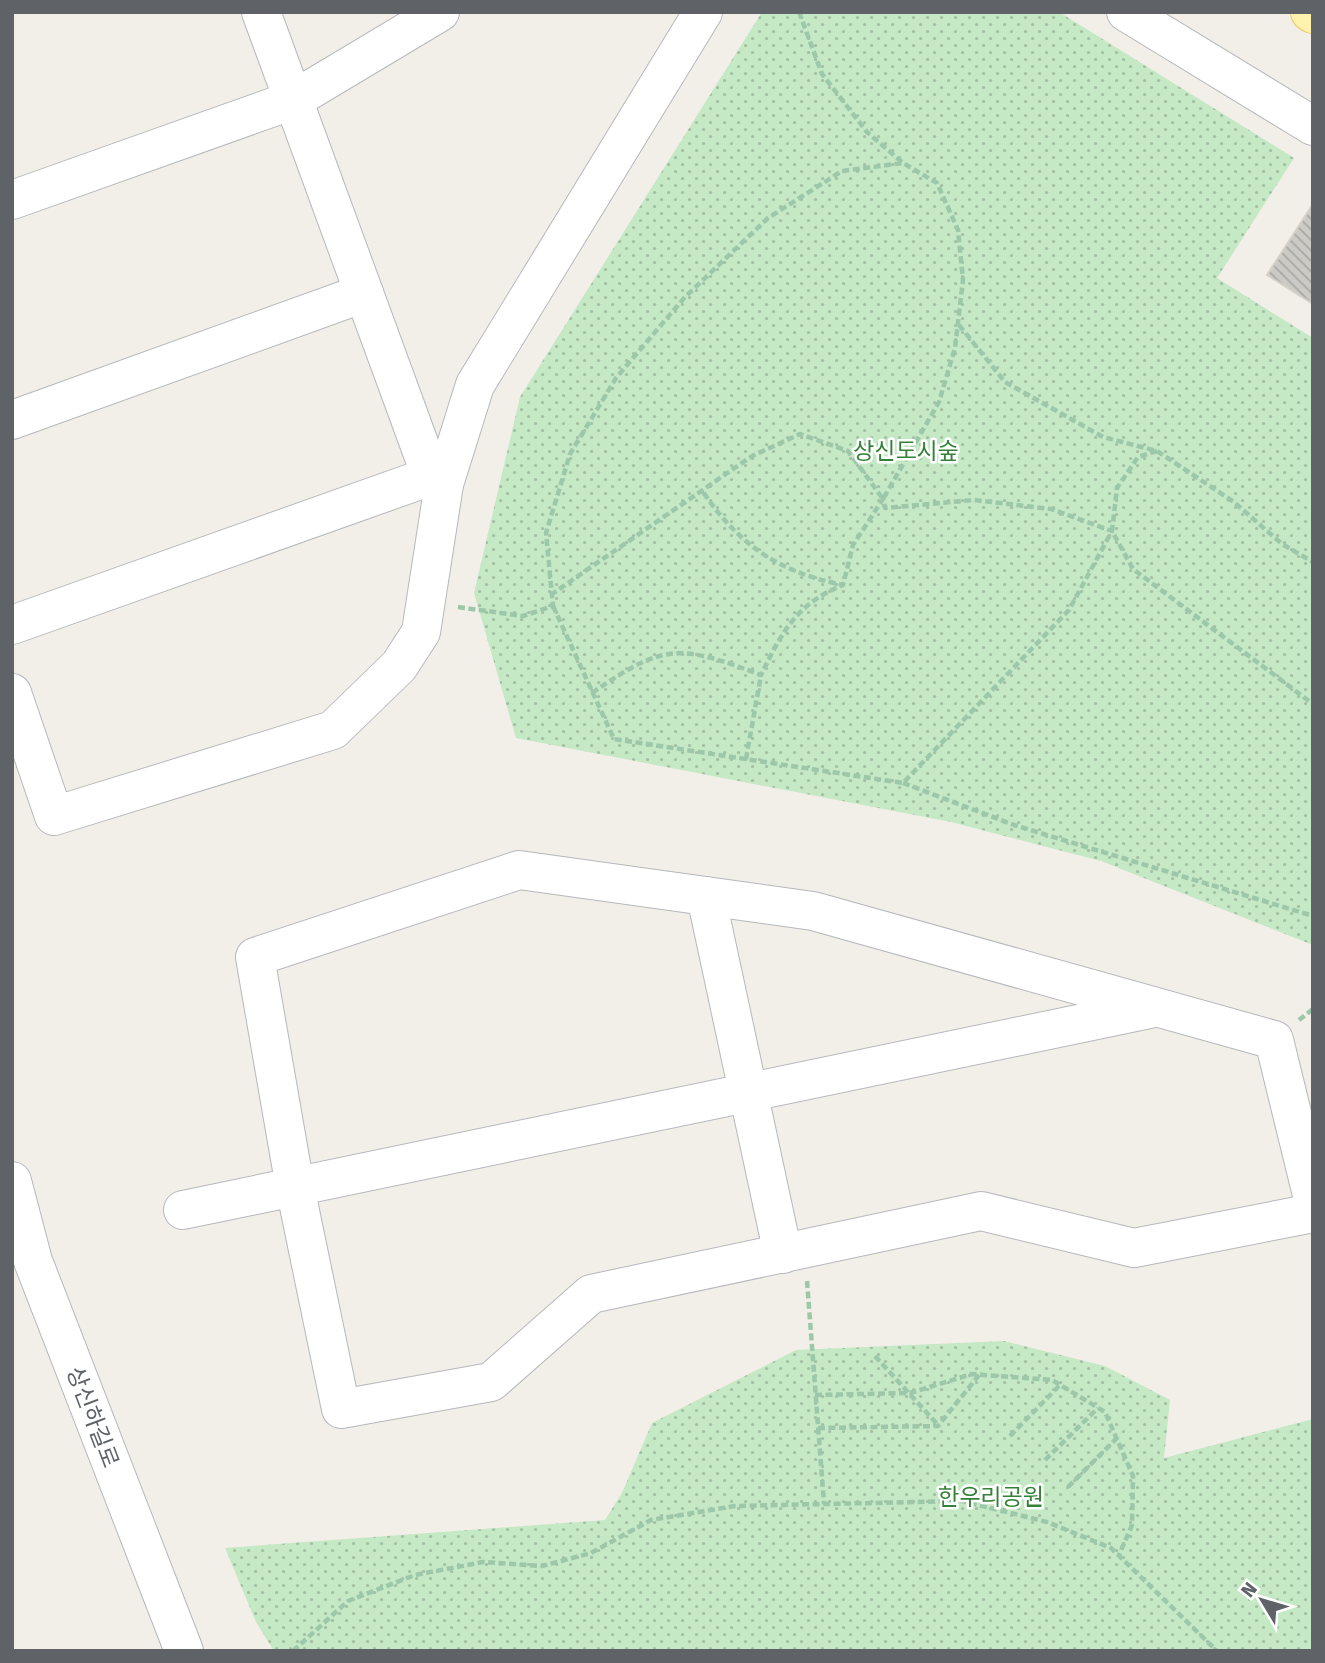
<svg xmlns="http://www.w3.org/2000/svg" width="1325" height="1663" viewBox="0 0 1325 1663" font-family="'Fira Sans','Noto Sans KR',sans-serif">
	<defs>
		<pattern id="grass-dots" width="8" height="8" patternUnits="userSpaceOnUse" patternTransform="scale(1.75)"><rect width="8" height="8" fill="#c5e8c5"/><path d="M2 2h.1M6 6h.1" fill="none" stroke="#a3c0a4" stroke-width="1.8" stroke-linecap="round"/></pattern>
		<pattern id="building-back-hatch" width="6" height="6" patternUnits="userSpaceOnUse" patternTransform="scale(1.75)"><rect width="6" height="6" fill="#cccac5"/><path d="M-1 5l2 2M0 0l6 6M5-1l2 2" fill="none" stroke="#a9a8a4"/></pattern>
	</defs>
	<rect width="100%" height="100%" fill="#f1efe8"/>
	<!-- grass -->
	<g fill="url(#grass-dots)">
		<polygon points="762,12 1059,12 1294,158 1217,278 1313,338 1313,945 1101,861 951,822 516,738 474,593 520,397"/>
		<polygon points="1004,1341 1105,1366 1170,1400 1164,1458 1313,1419 1313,1651 274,1651 256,1622 225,1548 605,1520 622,1493 652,1423 796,1350"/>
	</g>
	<!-- building -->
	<polygon fill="url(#building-back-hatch)" stroke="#d6d1c6" stroke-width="2" points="1313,204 1313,304 1267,275"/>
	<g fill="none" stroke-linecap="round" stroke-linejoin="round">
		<defs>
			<g id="minor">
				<polyline points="261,12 431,476 444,484"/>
				<polyline points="1126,12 1313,126"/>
				<polyline points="12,200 293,100 440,12"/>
				<polyline points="12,420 364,293"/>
				<polyline points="12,625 431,476"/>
				<polyline points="12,693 54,816 333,730 399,666 421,632 444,484 475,385 703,12"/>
				<polyline points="706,896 783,1254"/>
				<polyline points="12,1181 33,1261 184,1651"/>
				<polyline points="1313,1199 1274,1040 813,911 519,870 255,957 295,1187 341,1409 491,1382 591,1294 981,1211 1134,1248 1313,1213"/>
				<polyline points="183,1210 1150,1009"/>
			</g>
			<polyline id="major" points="1310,12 1313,14"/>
		</defs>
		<!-- minor casing -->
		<use href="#minor" stroke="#b5b8bc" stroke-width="40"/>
		<!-- major casing -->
		<use href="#major" stroke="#f2c960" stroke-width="40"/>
		<!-- path -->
		<g stroke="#9cc7a9" stroke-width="4.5" stroke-dasharray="7 3.5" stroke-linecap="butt">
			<polyline points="799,12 822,74 867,132 903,163"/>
			<polyline points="959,325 1005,382 1103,437 1157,451 1234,502 1282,544 1313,562"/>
			<polyline points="1157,451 1138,457 1117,488 1112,531 1133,569 1313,704"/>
			<path d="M553 606 614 739 903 783 1069 610 1112 531 1051 509 974 500 885 508 883 499 853 545 843 585C779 572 740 546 703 492"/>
			<polyline points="458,607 523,616 553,606 546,533 570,454 616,378 685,297 768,218 842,171 903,163 937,183 958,230 963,280 955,348 939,402 883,499 848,451 800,434 752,456 552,594"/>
			<path d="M592 693C664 643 679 644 761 675 782 632 796 604 843 585"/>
			<polyline points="746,759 761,675"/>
			<polyline points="903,783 1014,825 1313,916"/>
			<polyline points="1299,1020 1313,1009"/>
			<polyline points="807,1281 824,1504"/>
			<polyline points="875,1356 938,1425"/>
			<polyline points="815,1395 910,1393 972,1374 1052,1380 1105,1412 1133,1476 1132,1525 1119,1555"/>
			<polyline points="818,1428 938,1426 979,1375"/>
			<polyline points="1010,1436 1060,1385"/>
			<polyline points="1045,1460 1098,1408"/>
			<polyline points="1068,1487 1117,1438"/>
			<polyline points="293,1651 348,1601 415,1575 483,1562 542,1566 591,1553 651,1520 735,1506 962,1501 1047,1522 1111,1548 1217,1651"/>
		</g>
		<!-- minor -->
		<use href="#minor" stroke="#fff" stroke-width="38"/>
		<!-- major -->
		<use href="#major" stroke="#fff2af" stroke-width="38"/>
	</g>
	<g text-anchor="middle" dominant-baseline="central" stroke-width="5" stroke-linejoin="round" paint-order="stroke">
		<!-- park labels -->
		<g font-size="23" fill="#348238" stroke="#fff">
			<text x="906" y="451">상신도시숲</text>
			<text x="991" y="1497">한우리공원</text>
		</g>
		<!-- street labels -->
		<g font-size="23" fill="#5f6368" stroke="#fff">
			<text transform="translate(93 1417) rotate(69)">상신하길로</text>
		</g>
	</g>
	<!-- border -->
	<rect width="1325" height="1663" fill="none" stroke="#5f6368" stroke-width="28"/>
	<!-- north arrow -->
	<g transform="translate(1262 1600) rotate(308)" stroke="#ffffff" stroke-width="5" paint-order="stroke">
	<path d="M0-5L12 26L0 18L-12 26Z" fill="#5f6368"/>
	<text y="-10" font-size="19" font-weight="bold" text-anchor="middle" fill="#5f6368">N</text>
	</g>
</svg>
